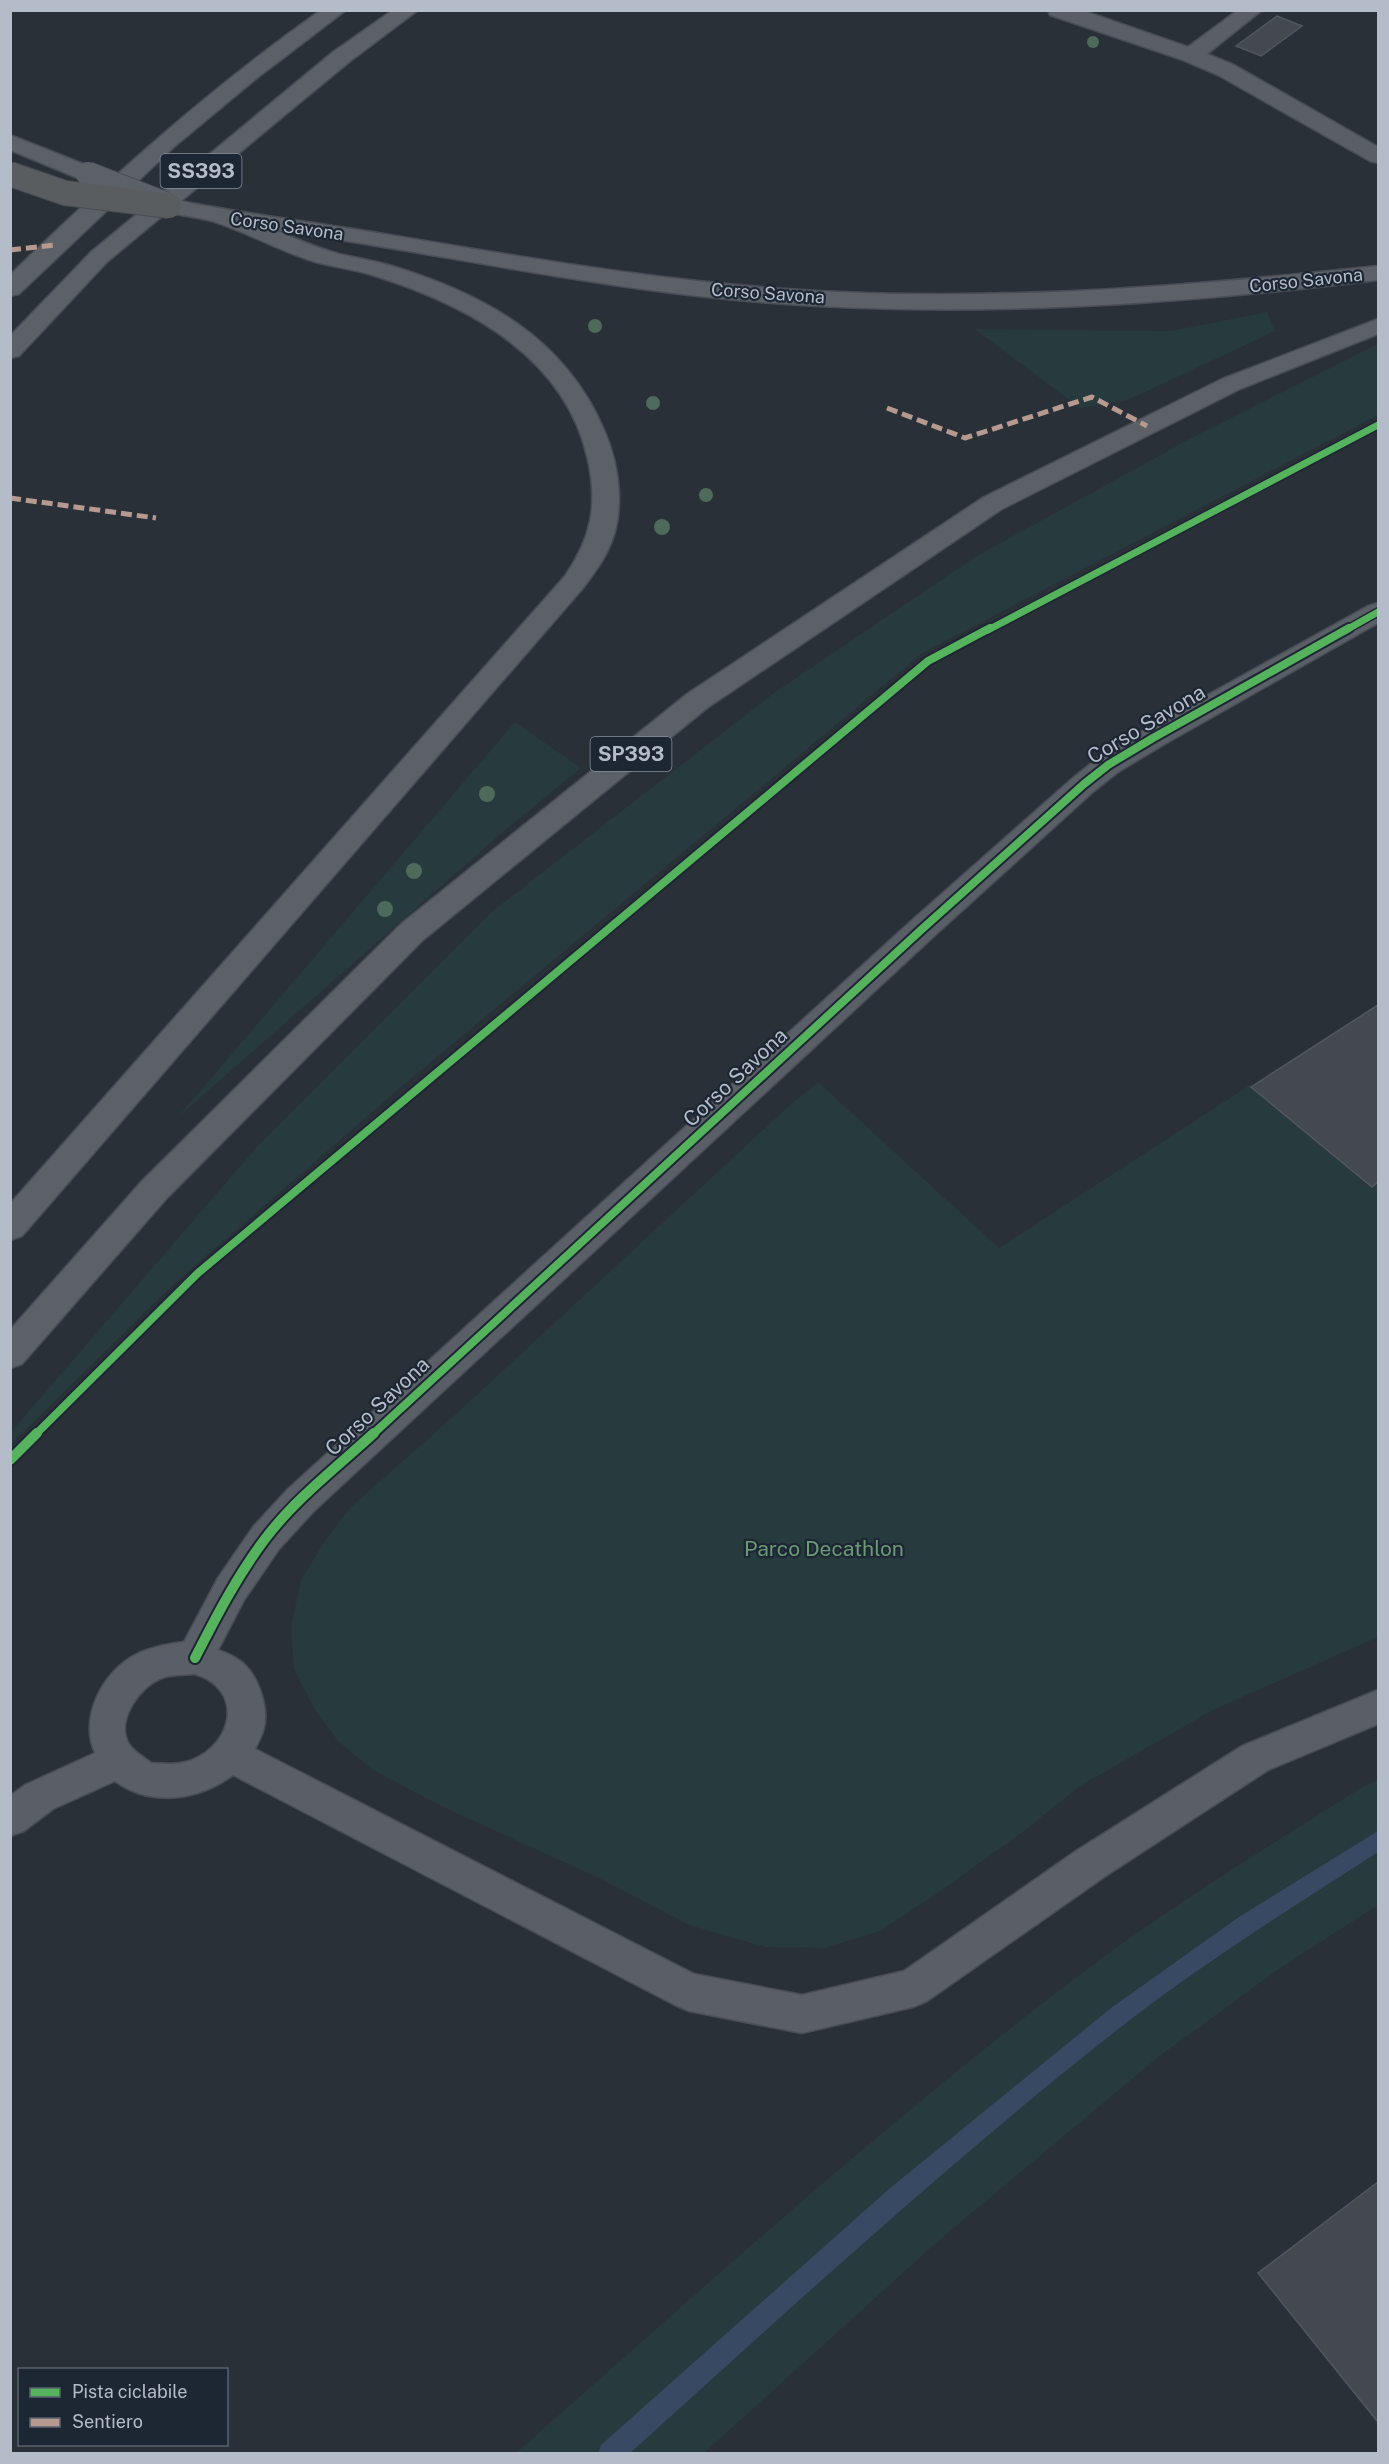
<svg xmlns="http://www.w3.org/2000/svg" width="1389" height="2464" viewBox="0 0 1389 2464" font-family="'Public Sans',sans-serif">
	<rect width="100%" height="100%" fill="#2a3038"/>
	<!-- green -->
	<g fill="#273a3e">
		<polygon points="1267,312 1275,331 1128,400 1080,408 975,329 1171,331"/>
		<polygon points="1378,344 1378,415 921,654 407,1082 176,1282 11,1444 11,1432 255,1149 494,910 774,693 975,557 1195,436"/>
		<polygon points="515,722 581,768 504,831 177,1118"/>
		<polygon points="818,1082 999,1248 1250,1085 1372,1187 1378,1182 1378,1637 1215,1709 1080,1786 1024,1831 938,1893 880,1931 825,1948 765,1947 689,1925 599,1878 439,1805 373,1770 338,1741 315,1710 294,1669 291,1627 301,1580 326,1539 350,1508 456,1414 790,1105"/>
		<path d="M1378 1780V1905L1283 1966 1157 2058 937 2242 704 2453H516C701 2290 884 2123 1082 1973 1171 1906 1267 1847 1361 1788Z"/>
	</g>
	<g fill="none" stroke-linecap="round" stroke-linejoin="round">
		<!-- stream -->
		<path fill="#384963" fill-rule="evenodd" d="M1378 1831V1852C1293 1907 1206 1961 1126 2023 953 2158 792 2307 629 2454H598L601 2445 889 2189 1111 2008 1239 1917Z"/>
	</g>
	<!-- building -->
	<g fill="#444950" stroke="#52575f" stroke-width="1.5">
		<polygon points="1277,16 1302,26 1261,56 1236,46"/>
		<polygon points="1378,1005 1378,1182 1372,1187 1251,1087"/>
		<polygon points="1378,2182 1378,2422 1258,2273"/>
	</g>
	<g fill="none" stroke-linecap="round" stroke-linejoin="round">
		<defs>
			<g id="minor">
				<polygon points="1048,10 1081,10 1188,47 1238,10 1262,10 1207,54 1234,65 1378,147 1378,163 1370,161 1218,75 1183,60 1050,15"/>
				<path d="M1378 603V623L1163 745 1118 772 1094 791 932 938 314 1511 279 1549 244 1600 218 1650C227 1653 236 1657 244 1664 259 1678 270 1711 263 1731 261 1737 258 1743 255 1749L694 1974 802 1995 904 1971 1076 1851 1242 1746 1378 1690V1724L1268 1770 1104 1877 927 2001 913 2007 802 2033 689 2011 675 2005 233 1775C198 1801 150 1807 115 1781L53 1809 24 1831 10 1836V1796L25 1785 95 1753C79 1719 102 1672 135 1655 150 1647 167 1644 184 1642L218 1578 253 1527 288 1489 910 922 1074 777 1098 758 1143 731 1368 606ZM195 1674C243 1689 235 1742 192 1760 179 1765 165 1764 151 1763 144 1757 134 1752 129 1744 115 1721 140 1686 162 1678 172 1674 185 1675 195 1674Z"/>
			</g>
			<g id="major">
				<path d="M321 10H346L257 78 175 146 19 294 10 296V275C108 180 209 89 321 10Z"/>
				<path d="M393 10H418L349 62 181 201C250 215 320 223 390 235 539 260 688 286 840 292 1020 300 1199 285 1378 266V280C1174 305 966 319 760 302 597 289 437 253 275 230 296 239 317 248 339 254 357 258 375 261 392 266 484 294 565 338 604 430 620 466 626 514 608 550 602 563 592 576 583 588L22 1236 10 1240V1204L565 576C591 538 598 506 588 460 566 357 468 305 375 276 354 269 331 267 309 260 276 249 244 231 212 221 198 217 182 216 167 212L107 262 19 356 10 358V336L91 252 333 52Z"/>
				<polygon points="10,135 96,169 99,174 96,179 88,181 80,179 10,150"/>
				<polygon points="1378,319 1378,334 1240,389 1002,509 707,708 423,940 166,1199 22,1364 10,1368 10,1330 142,1181 401,924 687,694 984,497 1222,379"/>
			</g>
		</defs>
		<!-- minor casing -->
		<use href="#minor" stroke="#484c53" stroke-width="3"/>
		<!-- major casing -->
		<use href="#major" stroke="#484c55" stroke-width="3"/>
		<!-- minor -->
		<use href="#minor" fill="#5a5e66" fill-rule="evenodd"/>
		<!-- major -->
		<use href="#major" fill="#5c6168" fill-rule="evenodd"/>
		<defs>
			<polyline id="major-bridge" points="88,174 165,204"/>
			<polyline id="highway-bridge" points="10,174 65,193 169,206"/>
		</defs>
		<!-- major-bridge casing -->
		<use href="#major-bridge" stroke="#484c55" stroke-width="26" stroke-linecap="butt"/>
		<!-- highway-bridge casing -->
		<use href="#highway-bridge" stroke="#474c53" stroke-width="26" stroke-linecap="butt"/>
		<!-- major-bridge -->
		<use href="#major-bridge" stroke="#5c6168" stroke-width="24"/>
		<!-- highway-bridge -->
		<use href="#highway-bridge" stroke="#5a5d60" stroke-width="24"/>
		<!-- quiet -->
		<g stroke="#b69a8f" stroke-width="5" stroke-dasharray="11 5" stroke-linecap="butt">
			<polyline points="10,250 55,245"/>
			<polyline points="887,408 965,438 1092,397 1147,426"/>
			<polyline points="10,498 156,518"/>
		</g>
		<defs>
			<g id="cycleway-far2">
				<polyline points="988,630 1378,425"/>
				<polyline points="1346,630 1378,612"/>
			</g>
			<g id="cycleway-far1">
				<polyline points="35,1435 198,1273 928,661 990,628"/>
				<polyline points="372,1435 921,930 1084,784 1108,765 1153,738 1349,628"/>
			</g>
			<g id="cycleway">
				<polyline points="10,1460 37,1433"/>
				<path d="M195 1658C216 1617 237 1576 265 1539 295 1499 337 1467 374 1433"/>
			</g>
		</defs>
		<!-- cycleway-far2 casing -->
		<use href="#cycleway-far2" stroke="#1d2633" stroke-width="10"/>
		<!-- cycleway-far1 casing -->
		<use href="#cycleway-far1" stroke="#1d2633" stroke-width="12"/>
		<!-- cycleway casing -->
		<use href="#cycleway" stroke="#1d2633" stroke-width="14"/>
		<!-- cycleway-far2 -->
		<use href="#cycleway-far2" stroke="#56b35d" stroke-width="7"/>
		<!-- cycleway-far1 -->
		<use href="#cycleway-far1" stroke="#56b35d" stroke-width="8"/>
		<!-- cycleway -->
		<use href="#cycleway" stroke="#56b35d" stroke-width="10"/>
	</g>
	<!-- trees -->
	<g fill="#4e6a5a">
		<circle cx="1093" cy="42" r="6"/>
		<circle cx="595" cy="326" r="7"/>
		<circle cx="653" cy="403" r="7"/>
		<circle cx="706" cy="495" r="7"/>
		<circle cx="662" cy="527" r="8"/>
		<circle cx="487" cy="794" r="8"/>
		<circle cx="414" cy="871" r="8"/>
		<circle cx="385" cy="909" r="8"/>
	</g>
	<g text-anchor="middle" dominant-baseline="central" stroke-width="4.5" stroke-linejoin="round" paint-order="stroke">
		<!-- far-street labels -->
		<g font-size="18" fill="#b4bcc9" stroke="#1d2633">
			<text transform="translate(287 226) rotate(8)">Corso Savona</text>
			<text transform="translate(1306 280) rotate(-6)">Corso Savona</text>
			<text transform="translate(768 293) rotate(4)">Corso Savona</text>
		</g>
		<!-- shield labels -->
		<g fill="#1d2633" stroke="#878f9c" stroke-width="1.5">
			<rect x="160.5" y="154" width="81" height="34" rx="4.5"/>
			<rect x="590.5" y="737" width="81" height="34" rx="4.5"/>
		</g>
		<g font-size="20" font-weight="bold" fill="#b4bcc9">
			<text x="201" y="171">SS393</text>
			<text x="631" y="754">SP393</text>
		</g>
		<!-- street labels -->
		<g font-size="21" fill="#b4bcc9" stroke="#1d2633">
			<text transform="translate(1146 724) rotate(-31)">Corso Savona</text>
			<text transform="translate(735 1077) rotate(-43)">Corso Savona</text>
			<text transform="translate(377 1406) rotate(-43)">Corso Savona</text>
		</g>
		<!-- park labels -->
		<g font-size="21" fill="#6b9a76" stroke="#1d2633">
			<text x="824" y="1548">Parco Decathlon</text>
		</g>
	</g>
	<!-- border -->
	<rect width="1389" height="2464" fill="none" stroke="#b4bcc9" stroke-width="24"/>
	<!-- legend -->
	<rect x="18" y="2368" width="210" height="78" fill="#1d2633" stroke="#59626f" stroke-width="1.5"/>
	<rect x="30" y="2388" width="30" height="9" fill="#56b35d" stroke="#59626f" stroke-width="1.5"/>
	<text x="72" y="2398" font-size="18" fill="#b4bcc9">Pista ciclabile</text>
	<rect x="30" y="2418" width="30" height="9" fill="#b69a8f" stroke="#59626f" stroke-width="1.5"/>
	<text x="72" y="2428" font-size="18" fill="#b4bcc9">Sentiero</text>
</svg>
